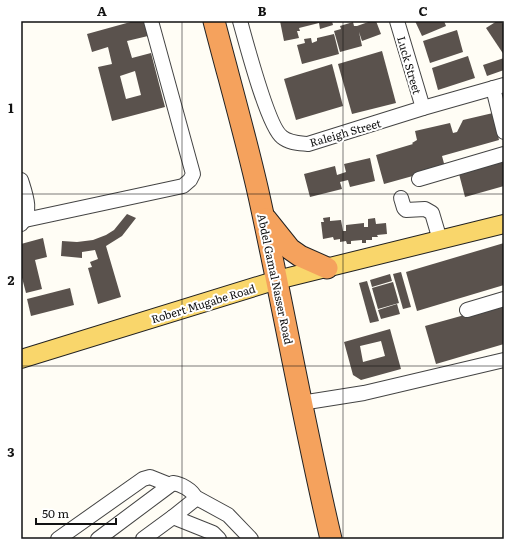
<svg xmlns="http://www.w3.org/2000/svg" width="525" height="560" viewBox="0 0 525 560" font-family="Literata,serif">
	<rect width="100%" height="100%" fill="#fffdf5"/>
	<!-- building -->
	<g fill="#5a524d" fill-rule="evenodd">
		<path d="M134 21H144L148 36 127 41 132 58 151 53 165 107 112 121 98 67 112 64 108 47 92 52 87 34ZM135 71 141 95 126 99 120 76Z"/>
		<polygon points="280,21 332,21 333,25 320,29 319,23 299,28 300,31 297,31 299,38 284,41"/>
		<polygon points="371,21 376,21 381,34 362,41 359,32 362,46 340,52 334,31 341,29 340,26 353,22 354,26 357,26"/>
		<polygon points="415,21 444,21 446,26 422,36"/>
		<polygon points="497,21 501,21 504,25 504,55 486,28"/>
		<polygon points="457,30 463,52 430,63 423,41"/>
		<polygon points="334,34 339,54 302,64 297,45 305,43 304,39 311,38 312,43 317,41 317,38"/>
		<polygon points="382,51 396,103 352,114 338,64"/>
		<polygon points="468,56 475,78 438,90 432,68"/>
		<polygon points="504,58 504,70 487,76 483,65"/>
		<polygon points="332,64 343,106 296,120 284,79"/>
		<polygon points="493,113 499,140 442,156 445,167 384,184 376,155 413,144 412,143 417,140 415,131 450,123 453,133 457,132 463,120"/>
		<polygon points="504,157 504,186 465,197 458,170"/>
		<polygon points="370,158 375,181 350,187 348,180 340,182 342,189 310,197 304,174 335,166 337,175 346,172 344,164"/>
		<polygon points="127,214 136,218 122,236 106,246 121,297 98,304 88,268 92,267 90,262 98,259 95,250 82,252 82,258 61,256 62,241 77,242 93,240 106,235 114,230"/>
		<polygon points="330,217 330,221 341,220 343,231 346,231 346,225 364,223 364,227 368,227 368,219 375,218 376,224 386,223 387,234 377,235 378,237 372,237 372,240 366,240 366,243 362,243 362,240 351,241 351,244 347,244 346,241 340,242 340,239 334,240 333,237 323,239 321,222 324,222 323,218"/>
		<polygon points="43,238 47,257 35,260 42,289 26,293 21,274 21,244"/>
		<polygon points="504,243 504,285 417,311 406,272"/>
		<polygon points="401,272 411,307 403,309 393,274"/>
		<polygon points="390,274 392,281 372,287 370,280"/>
		<polygon points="367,281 379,321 370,323 359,283"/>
		<polygon points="393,282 399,303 378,309 372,288"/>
		<polygon points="70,288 74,305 31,316 27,299"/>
		<polygon points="397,304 400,314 381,319 378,310"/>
		<polygon points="504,304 504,344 436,364 425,326"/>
		<path d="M390 329 401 369 361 380 353 375 344 342ZM381 341 385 356 363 362 360 346Z"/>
	</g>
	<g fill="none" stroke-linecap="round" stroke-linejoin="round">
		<defs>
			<g id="minor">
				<path d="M240 21C246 42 268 127 282 137 289 143 299 143 308 144L423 108 504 85"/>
				<polyline points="397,21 423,108"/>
				<polyline points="493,88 504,132"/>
				<polyline points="419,179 504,154"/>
				<path d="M21 180C25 193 33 213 21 224"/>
				<polyline points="401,198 404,208 406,210 425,209 432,213 440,240"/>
				<polyline points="25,220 183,186 190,180 193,174 151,21"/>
				<polyline points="467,310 504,299"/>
				<polyline points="301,403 364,393 504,360"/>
				<polyline points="195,497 228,515 251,539"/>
				<polyline points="58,539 143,479 150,477 170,485"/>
				<path d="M98 539 173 483C181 484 192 490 195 497L193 501 173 517"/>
				<polyline points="143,539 173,517 213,533 219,539"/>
			</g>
			<polyline id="major" points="21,359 277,280 504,224"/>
			<g id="highway">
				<path d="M214 21C229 79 246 138 259 196 284 310 304 425 331 539"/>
				<polyline points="266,219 290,249 300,256 327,268"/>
			</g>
		</defs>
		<!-- minor casing -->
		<use href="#minor" stroke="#444" stroke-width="16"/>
		<!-- major casing -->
		<use href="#major" stroke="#222" stroke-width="20"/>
		<!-- highway casing -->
		<use href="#highway" stroke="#222" stroke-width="23"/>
		<!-- minor -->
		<use href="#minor" stroke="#fff" stroke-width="14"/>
		<!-- major -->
		<use href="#major" stroke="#f9d66b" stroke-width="18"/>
		<!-- highway -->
		<use href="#highway" stroke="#f5a25d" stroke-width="21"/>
	</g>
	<!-- grid -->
	<path fill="none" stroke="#111" stroke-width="1" stroke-opacity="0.55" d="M182 21V539M343 21V539M21 194H504M21 366H504"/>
	<g text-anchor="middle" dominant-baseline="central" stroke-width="4" stroke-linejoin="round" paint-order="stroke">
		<!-- street labels -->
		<g font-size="11" fill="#111" stroke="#fff">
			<text transform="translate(410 65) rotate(74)">Luck Street</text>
			<text transform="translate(345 132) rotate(-16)">Raleigh Street</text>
			<text transform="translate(276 279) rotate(78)">Abdel Gamal Nasser Road</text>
			<text transform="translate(203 303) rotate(-17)">Robert Mugabe Road</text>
		</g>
	</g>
	<!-- border -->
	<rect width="525" height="560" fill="none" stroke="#ffffff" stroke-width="44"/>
	<!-- scale -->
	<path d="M36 518v6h80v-6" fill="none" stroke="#111111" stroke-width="2"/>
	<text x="42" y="518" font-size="12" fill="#111111" stroke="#ffffff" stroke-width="3" paint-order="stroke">50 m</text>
	<rect x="22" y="22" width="481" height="516" fill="none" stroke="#111" stroke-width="1.5"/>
	<g font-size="13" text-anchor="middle" font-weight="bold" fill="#111">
		<text x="102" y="16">A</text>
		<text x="262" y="16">B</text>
		<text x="423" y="16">C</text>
		<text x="11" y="113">1</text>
		<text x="11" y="285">2</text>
		<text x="11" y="457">3</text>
	</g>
</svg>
